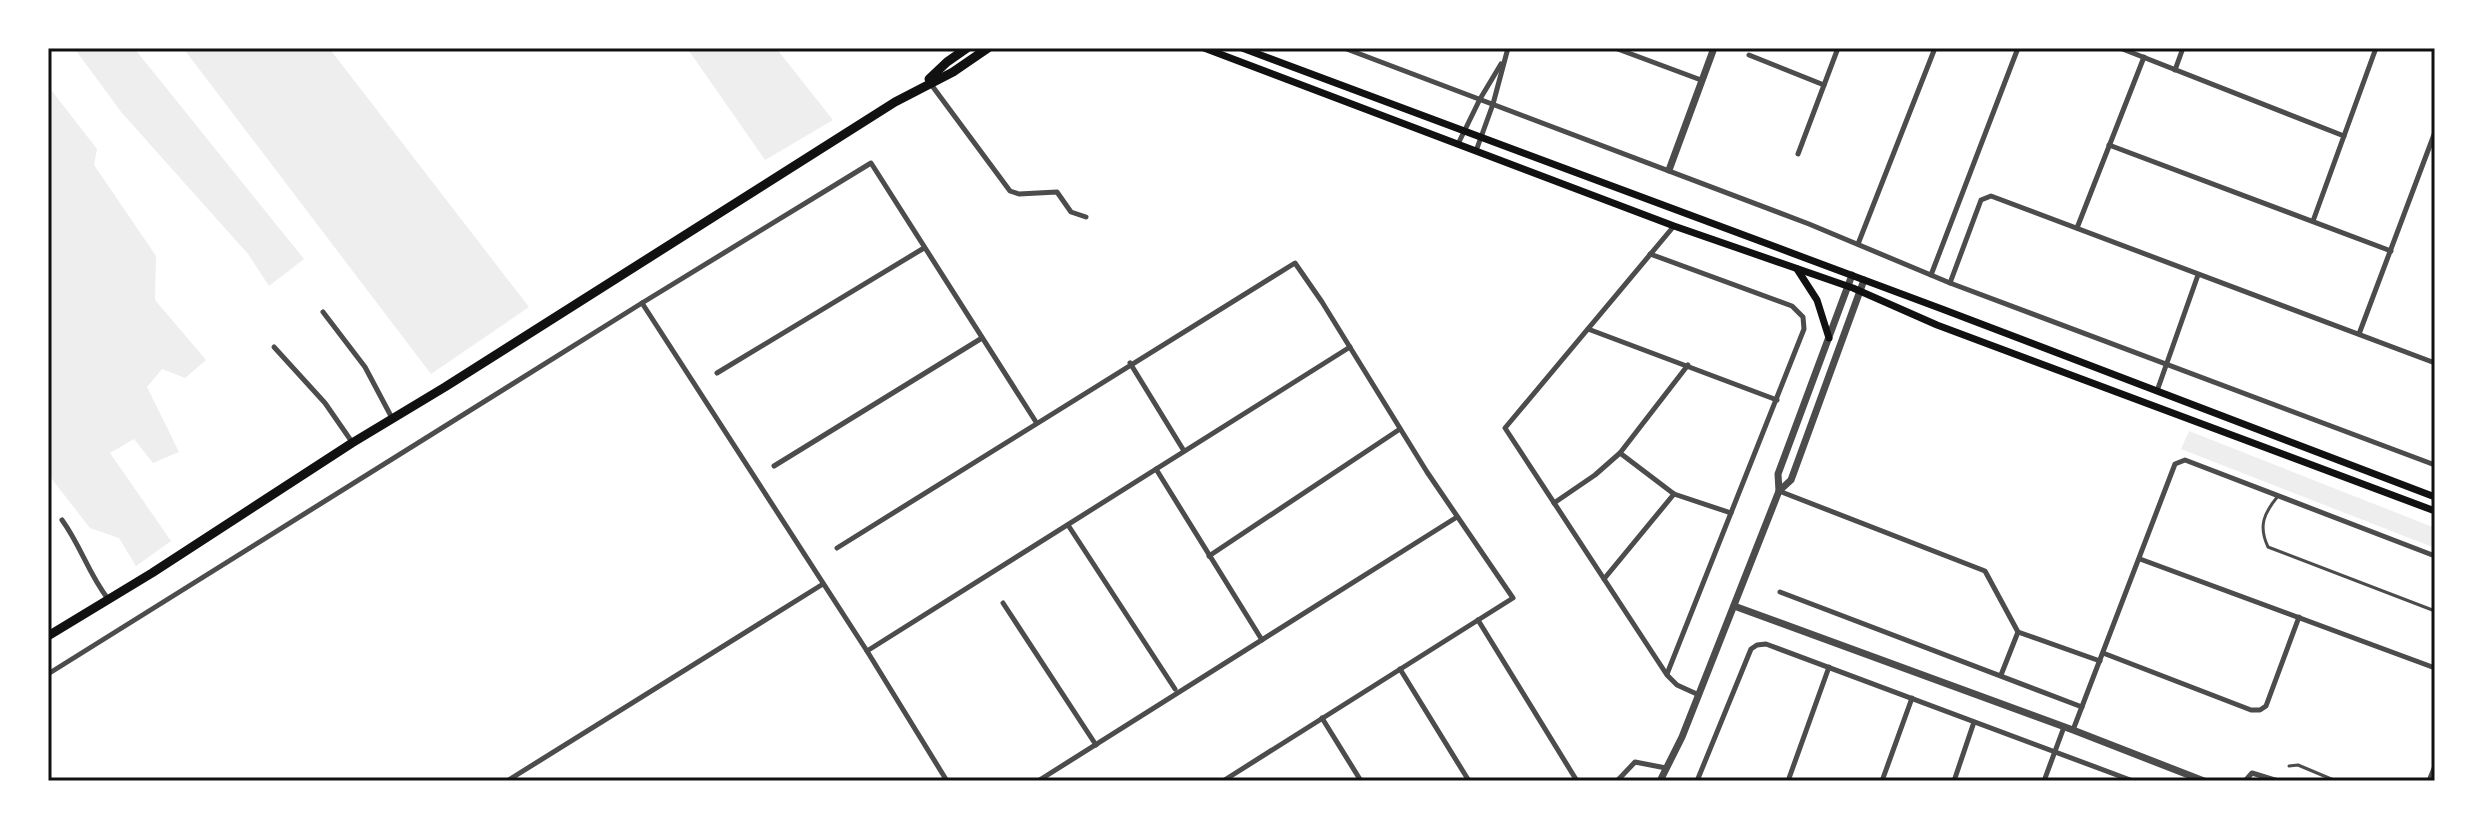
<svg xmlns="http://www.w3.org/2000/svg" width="2483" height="829" viewBox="0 0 2483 829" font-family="'Space Grotesk',sans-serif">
	<rect width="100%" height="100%" fill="#fff"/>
	<!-- green -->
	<g fill="#eee">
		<polygon points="74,48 134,48 304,259 269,286 248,254 122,113"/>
		<polygon points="183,48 329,48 529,307 431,374"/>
		<polygon points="687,48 776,48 833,120 765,160"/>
		<polygon points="48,86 97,149 94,165 156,256 155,300 206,360 185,378 162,369 147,387 179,452 153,463 134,439 110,453 171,541 136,566 119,538 90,528 48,474"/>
		<polygon points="2189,431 2435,528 2435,548 2181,449"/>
	</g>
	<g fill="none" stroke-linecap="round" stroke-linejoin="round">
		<!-- service -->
		<g stroke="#4c4c4c" stroke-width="3">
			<path d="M2278 496C2264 513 2258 526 2268 547L2435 611"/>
			<polyline points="2289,766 2298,765 2336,781"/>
		</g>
		<!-- minor -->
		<g stroke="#4c4c4c" stroke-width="5">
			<polyline points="1344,48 1809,224 1950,283 2435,465"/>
			<polyline points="1615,48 1701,80"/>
			<polyline points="2120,48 2344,136"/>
			<polyline points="1749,55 1824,85"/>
			<polyline points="2175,70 2183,48"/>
			<polyline points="930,83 1010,191 1019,194 1057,192 1071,212 1086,217"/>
			<polyline points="1458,144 1480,99 1501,64"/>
			<polyline points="2109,145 2391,251"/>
			<polyline points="1476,151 1493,104 1508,48"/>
			<polyline points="1798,154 1838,48"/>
			<polyline points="2313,221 2376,48"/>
			<polyline points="1674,226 1505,428 1667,675 1677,685 1699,695"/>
			<polyline points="2077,228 2144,57"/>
			<polyline points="1858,244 1935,48"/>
			<polyline points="1650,254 1792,306 1803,317 1804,329 1667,674"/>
			<polyline points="1931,275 2018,48"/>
			<polyline points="1950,283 1981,200 1991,196 2435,363"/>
			<polyline points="642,303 867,651 947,781"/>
			<polyline points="323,312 365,367 392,418"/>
			<polyline points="1588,329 1777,400"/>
			<polyline points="2359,334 2435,132"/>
			<polyline points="274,347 325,403 352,442"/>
			<polyline points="1130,363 1184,451"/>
			<polyline points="717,373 924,248"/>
			<polyline points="2157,391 2198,275"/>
			<polyline points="1620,453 1674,494 1731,513"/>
			<polyline points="774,466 982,338"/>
			<polyline points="1156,469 1262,640"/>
			<polyline points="1779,491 1985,571 2018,632 2100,661"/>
			<polyline points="1554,503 1595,475 1620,453 1688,365"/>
			<path d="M62 520C81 546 88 573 108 599"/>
			<polyline points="1068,525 1175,689"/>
			<polyline points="837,548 1295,263 1322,302 1427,472 1513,598 1223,781"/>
			<polyline points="1209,556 1400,429"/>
			<polyline points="2140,559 2435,668"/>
			<polyline points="1604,579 1674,494"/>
			<polyline points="1780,592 2082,707"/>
			<polyline points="1003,603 1096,745"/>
			<polyline points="1478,620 1577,781"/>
			<polyline points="867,651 1350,347"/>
			<polyline points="2103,653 2251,710 2260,710 2266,706 2299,617"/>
			<polyline points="1400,669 1469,781"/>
			<polyline points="48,674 642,303 871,163 1036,422"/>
			<polyline points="2001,675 2018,632"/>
			<polyline points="1322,718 1361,781"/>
			<polyline points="2073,730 2175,464 2185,460 2435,556"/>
			<polyline points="507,781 823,584"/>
			<polyline points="1038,781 1457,517"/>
			<polyline points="1617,781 1635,762 1666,768"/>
			<polyline points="1697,781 1751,649 1757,645 1766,644 2133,781"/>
			<polyline points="1788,781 1829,667"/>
			<polyline points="1882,781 1912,698"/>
			<polyline points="1954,781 1974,722"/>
			<polyline points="2044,781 2064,727"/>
			<polyline points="2245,781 2252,773 2278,781"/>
			<polyline points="2429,781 2435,766"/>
		</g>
		<!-- tertiary -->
		<g stroke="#4c4c4c" stroke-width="7">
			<polyline points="1669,170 1714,48"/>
			<polyline points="1779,491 1778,474 1852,275"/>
			<polyline points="1734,606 2073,730 2204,781"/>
			<polyline points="1660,781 1682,737 1779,491 1791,480 1864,280"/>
		</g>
		<!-- secondary -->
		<g stroke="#111" stroke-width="7">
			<polyline points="1204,48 1674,226 1853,288 1937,325 2435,511"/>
			<polyline points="1242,48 1942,309 2435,497"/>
			<polyline points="1797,269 1817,300 1829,338"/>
		</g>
		<!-- trunk -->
		<g stroke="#111" stroke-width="9">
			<polyline points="929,79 947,62 967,48"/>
			<polyline points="48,636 152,573 352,443 445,387 895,102 953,72 988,48"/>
		</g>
	</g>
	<!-- border -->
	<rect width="2483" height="829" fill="none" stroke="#ffffff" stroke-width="100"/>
	<rect x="50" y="50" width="2383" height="729" fill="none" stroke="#111" stroke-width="3"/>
</svg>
